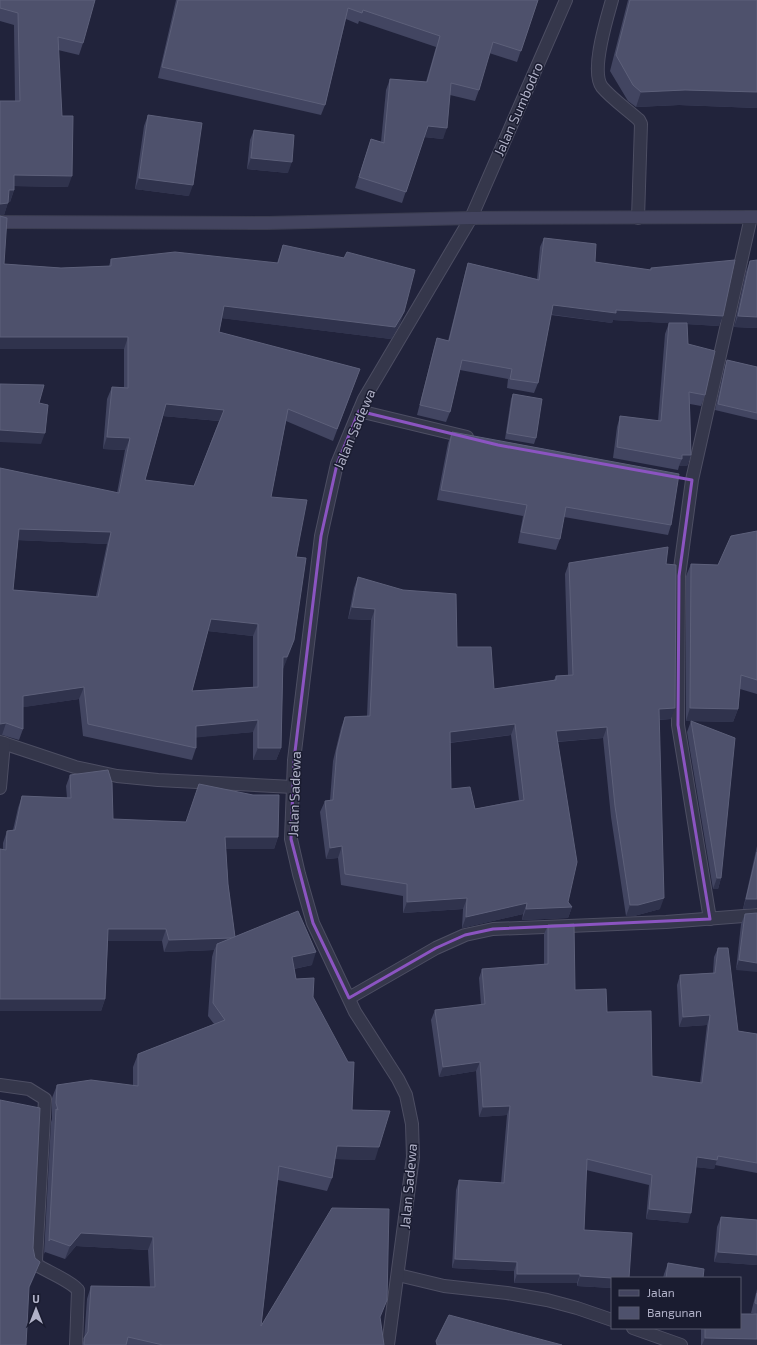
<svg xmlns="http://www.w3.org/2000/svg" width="757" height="1345" viewBox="0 0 757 1345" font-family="'Exo 2',sans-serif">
	<rect width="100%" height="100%" fill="#21233b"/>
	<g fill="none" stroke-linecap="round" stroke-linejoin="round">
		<defs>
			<path id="lane" d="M612 0C607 18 590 71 602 87 612 99 627 109 639 120L641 124 638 218"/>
			<g id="street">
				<polyline points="359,411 467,437"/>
				<polyline points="0,742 75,767 117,776 158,780 293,787"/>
				<polyline points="0,788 4,743"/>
				<polyline points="710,919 678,725 679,576 692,480 751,217"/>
				<polyline points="349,998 436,948 465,935 493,929 666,922 757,915"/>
				<path d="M0 1085 29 1089 45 1099 36 1260 37 1265C48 1272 71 1281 78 1290L76 1345"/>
				<polyline points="398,1275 444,1286 507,1293 547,1300 577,1308 612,1320"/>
				<polyline points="633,1328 681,1345"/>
				<polyline points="388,1345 413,1157 412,1124 406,1095 398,1079 355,1012 313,923 299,874 291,839 294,760 321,536 337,464 364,399 471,218 566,0"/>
			</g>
			<polyline id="secondary" points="0,222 268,223 471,218 757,217"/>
		</defs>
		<!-- lane casing -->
		<use href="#lane" stroke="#4d4e63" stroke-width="14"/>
		<!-- street casing -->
		<use href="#street" stroke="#4d4e63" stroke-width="14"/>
		<!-- secondary casing -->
		<use href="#secondary" stroke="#3b3d51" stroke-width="14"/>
		<!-- lane -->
		<use href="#lane" stroke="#35374b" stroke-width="12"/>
		<!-- street -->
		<use href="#street" stroke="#35374b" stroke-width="12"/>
		<!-- secondary -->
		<use href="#secondary" stroke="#43445f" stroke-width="12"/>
	</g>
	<!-- wall -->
	<g fill="#424561" fill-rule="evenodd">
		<polygon points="0,0 83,43 79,55 58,50 62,116 68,187 14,186 14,190 10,202 8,202 4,215 0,215 0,101 15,101 14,25 0,21"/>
		<polygon points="176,0 538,0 517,62 489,53 479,90 475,101 450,95 443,139 424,137 402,203 355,188 371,139 381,142 386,90 390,79 426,82 436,47 359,21 358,24 346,19 325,105 321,115 158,78"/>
		<polygon points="628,0 757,0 757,108 679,105 636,107 628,101 610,71"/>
		<polygon points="148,115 189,196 135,189 144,126"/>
		<polygon points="254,130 288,173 247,169 250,140"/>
		<polygon points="544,238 595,262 650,270 651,268 719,326 687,324 688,344 705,395 701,406 690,404 691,455 687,466 679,466 678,470 613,458 617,427 620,416 658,421 665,334 669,323 613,320 612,323 551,315 538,383 534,393 507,388 508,379 460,370 450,412 446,422 417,415 434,348 437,338 448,341 465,273 468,263 537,279 540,247"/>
		<path d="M283 245 400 324 391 339 222 318 219 332 360 369 333 441 286 421 271 497 296 557 294 640 283 668 281 748 276 760H253V732L196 737V748L192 760 83 736 79 699 23 707V729L19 740 2 735H0V468L117 493 125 450 103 449 107 399 112 387H124V349H0L4 264 61 268 109 266 111 259 277 263ZM163 416 219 421 194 486 145 480ZM18 540 107 544 96 596 13 590ZM208 631 253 636V687L192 691Z"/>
		<polygon points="750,261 757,328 734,327 746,272"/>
		<polygon points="727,360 757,367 757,420 715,410 725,366"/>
		<polygon points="513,394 536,438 534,444 505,439 511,399"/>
		<polygon points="452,432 671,525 668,535 564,517 560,539 556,550 518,543 523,516 437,500 448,443"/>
		<polygon points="757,531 757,694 740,689 738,709 733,722 691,721 721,878 718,889 713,889 687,732 691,721 686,721 686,576 691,564 718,565"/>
		<path d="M569 563 666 564 671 719 659 720 660 909 634 916H626L611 817 603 738 558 742 568 902 572 907 568 918 522 920 523 914 462 928 463 909 403 913V896L341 885 338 858 326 859 320 812 325 801 330 800 333 761 341 728 345 717 367 716 371 620 348 619 354 588 358 577 457 647 494 689 554 680 556 676 568 675 565 574ZM511 735 519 800 475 809 451 789 450 743Z"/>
		<polygon points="70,775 113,819 278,837 274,849 226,849 228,884 235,937 312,965 294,969 296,979 313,997 352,1110 375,1160 335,1159 332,1178 327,1191 278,1180 261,1326 380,1318 384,1345 82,1345 84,1340 87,1299 91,1286 150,1287 148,1250 76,1246 65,1259 45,1252 44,1254 51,1122 52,1119 52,1098 57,1085 133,1086 133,1067 138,1054 214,1024 208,1016 212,957 214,950 164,952 162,941 108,941 105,999 101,1011 0,1011 3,843 7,831 13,830 18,808 22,796 67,798 66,786"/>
		<polygon points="757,846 757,908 743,909"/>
		<polygon points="757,913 736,970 741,924 745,914"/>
		<polygon points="548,925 575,990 607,1012 652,1076 700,1083 707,1025 679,1027 677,985 680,975 713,973 714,957 718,948 738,1031 757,1034 757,1173 715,1165 714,1169 696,1167 688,1223 646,1219 649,1185 586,1170 584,1230 612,1278 612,1288 577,1286 577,1283 514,1283 514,1271 452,1268 456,1190 459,1180 501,1183 507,1115 479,1117 476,1071 439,1077 431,1020 435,1010 481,1005 479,978 482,969 544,964 544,934"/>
		<polygon points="721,1217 757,1220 757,1265 714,1262 717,1227"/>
		<polygon points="668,1263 703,1278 663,1278 664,1274"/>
		<polygon points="757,1289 757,1345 701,1345 701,1328 740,1328 755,1314 751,1313"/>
	</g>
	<!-- shaded-wall -->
	<g fill="#30334d">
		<polygon points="685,90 757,92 757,108 679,105 636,107 641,92"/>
		<polygon points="428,126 447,128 443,139 424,137"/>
		<polygon points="251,158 292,162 288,173 247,169"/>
		<polygon points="14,175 72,176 68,187 10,186"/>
		<polygon points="139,178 193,185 189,196 135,189"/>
		<polygon points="9,190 14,190 10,202 5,202"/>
		<polygon points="8,203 4,215 0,215 0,204"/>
		<polygon points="553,305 723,316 719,326 613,320 612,323 549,314"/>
		<polygon points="224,306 404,312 400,324 391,339 220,318"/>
		<polygon points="738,316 757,317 757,328 734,327"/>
		<polygon points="0,337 128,337 124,349 0,349"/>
		<polygon points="166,404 224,410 220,421 162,416"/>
		<polygon points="0,430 45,433 41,444 0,442"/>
		<polygon points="107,437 130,438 125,450 103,449"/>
		<polygon points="682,455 691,455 687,466 679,466 682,459"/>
		<polygon points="19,529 111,532 107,544 15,540"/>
		<polygon points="352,607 375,609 371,620 348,619"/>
		<polygon points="211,619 258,624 253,636 207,631"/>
		<polygon points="294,640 290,652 283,669 283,657"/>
		<polygon points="84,687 79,699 18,708 23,696"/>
		<polygon points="675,708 671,719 655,720 659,709"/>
		<polygon points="690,708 738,709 733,722 686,721"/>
		<polygon points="258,720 253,732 192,738 196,726"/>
		<polygon points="6,723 2,735 0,735 0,724"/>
		<polygon points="515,724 511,735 446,743 450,732"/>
		<polygon points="607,727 603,738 552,742 556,731"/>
		<polygon points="258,748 281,748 276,760 253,760"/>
		<polygon points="225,837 278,837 274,849 221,849"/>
		<polygon points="342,846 338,858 326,859 330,848"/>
		<polygon points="717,878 721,878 718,889 713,889"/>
		<polygon points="467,898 463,909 403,913 407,902"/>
		<polygon points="664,898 660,909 634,916 626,916 630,905"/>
		<polygon points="746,899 757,899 757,908 743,909"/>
		<polygon points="527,903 523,914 462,928 466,917"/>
		<polygon points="572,907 568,918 522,920 526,909"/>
		<polygon points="108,929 166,929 162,941 104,941"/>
		<polygon points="235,938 217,944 214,950 164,952 169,940"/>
		<polygon points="316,952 312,965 288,970 292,957"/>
		<polygon points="739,960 757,963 757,972 736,970"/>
		<polygon points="0,999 105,999 101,1011 0,1011"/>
		<polygon points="710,1015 707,1025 679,1027 683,1017"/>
		<polygon points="480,1062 476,1071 439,1077 443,1067"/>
		<polygon points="510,1106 507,1115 479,1117 483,1107"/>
		<polygon points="337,1146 379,1147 375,1160 332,1159"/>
		<polygon points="697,1157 717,1160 714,1169 693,1167"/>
		<polygon points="649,1209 691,1213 688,1223 646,1219"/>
		<polygon points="81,1233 153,1237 148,1250 76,1246 65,1259 70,1246"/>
		<polygon points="718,1252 757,1255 757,1265 714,1262"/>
		<polygon points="455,1259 517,1262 514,1271 452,1268"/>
		<polygon points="40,1262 36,1273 25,1298 29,1287"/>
		<polygon points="517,1274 580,1274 577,1283 514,1283"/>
		<polygon points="580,1276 612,1278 612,1288 577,1286"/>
		<polygon points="705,1338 757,1339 757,1345 702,1345"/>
	</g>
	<!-- building -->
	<g fill="#4e516c" stroke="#5d607a" fill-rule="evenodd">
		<polygon points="0,0 95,0 83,43 58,37 62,116 73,116 72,176 14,175 14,190 9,190 8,203 0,204 0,101 20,101 18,13 0,8"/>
		<polygon points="178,0 538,0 521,51 493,42 479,90 451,83 447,128 428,126 406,192 359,177 371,139 384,143 390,79 427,82 440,36 363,10 362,13 348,8 325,105 162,67"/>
		<polygon points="630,0 757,0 757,92 685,90 641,92 633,85 616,55"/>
		<polygon points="148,115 202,123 193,185 139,178"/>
		<polygon points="254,130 294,135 292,162 251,158"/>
		<path d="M0 216 7 218 4 264 61 268 111 266V259L175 252 278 263 283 245 344 258 347 252 415 270 404 312 395 327 224 306 219 332 360 369 337 429 288 409 271 497 307 500 296 557 306 558 294 640 287 657H283L281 748H258V720L196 726V748L88 724 84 687 23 696V729L6 723 0 724V468L119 493 130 438 107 437 112 387 128 388V337H0ZM166 404 224 410 194 486 145 480ZM19 529 111 532 98 597 13 590ZM211 619 258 624V687L192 691Z"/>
		<polygon points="544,238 596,244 595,262 651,270 651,268 735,260 723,316 616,310 616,313 553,305 538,383 510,379 512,369 462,360 450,412 420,405 437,338 449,341 468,263 539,280"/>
		<polygon points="757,260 757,317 738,316 750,261"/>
		<polygon points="669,323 687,323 688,344 715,351 705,395 689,392 691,455 682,455 682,459 617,447 620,416 661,421"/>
		<polygon points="727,360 757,367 757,413 718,404"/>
		<polygon points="0,384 44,385 39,403 48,405 45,433 0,430"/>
		<polygon points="513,394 542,399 536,438 507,433"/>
		<polygon points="452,432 679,474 671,525 566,507 560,539 521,532 527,505 441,490"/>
		<polygon points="757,531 757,680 741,675 738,709 690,708 691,564 718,565 731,536"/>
		<path d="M668 547 666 564 676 565 675 708 659 709 664 898 638 905H630L615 806 607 727 556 731 577 862 568 902 572 907 526 909 527 903 466 917 467 898 407 902V884L345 874 342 846 330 848 325 801 333 800 337 750 345 717 370 716 375 609 352 607 358 577 403 590 456 594 457 647H491L494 689 556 680V676L573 675 569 563ZM515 724 524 800 475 809 470 787 451 789 450 732Z"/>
		<polygon points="691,721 735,738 721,878 717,878"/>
		<polygon points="108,770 112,783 113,819 186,822 199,784 253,795 279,795 278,837 225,837 228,884 235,937 232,938 169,940 166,929 108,929 105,999 0,999 0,849 6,850 7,831 15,830 22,796 71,798 70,775"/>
		<polygon points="757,852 757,899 746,899"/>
		<polygon points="298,911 316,952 292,957 296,979 314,978 313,997 348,1062 354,1062 352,1110 390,1111 379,1147 337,1146 332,1178 279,1166 261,1326 332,1208 389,1209 387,1300 380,1317 384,1345 163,1345 128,1337 126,1345 84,1345 84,1338 88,1332 91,1286 155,1287 153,1237 81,1233 70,1246 50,1239 49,1241 56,1109 58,1110 56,1103 57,1085 91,1080 138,1086 138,1054 225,1020 213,1003 217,944"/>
		<polygon points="757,913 757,963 739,960 745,914"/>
		<polygon points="574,924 575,990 606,989 607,1012 651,1011 652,1076 702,1083 710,1015 683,1017 680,975 715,973 718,948 728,948 738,1031 757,1034 757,1163 718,1156 717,1160 697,1157 691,1213 649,1209 652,1175 587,1159 584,1230 632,1233 629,1278 612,1278 580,1276 580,1274 517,1274 517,1262 455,1259 459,1180 504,1183 510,1106 483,1107 480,1062 443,1067 435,1010 485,1004 482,969 548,964 548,925"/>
		<polygon points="0,1100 40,1108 33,1248 35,1258 40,1262 29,1287 26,1345 0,1345"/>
		<polygon points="721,1217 757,1220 757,1255 718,1252"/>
		<polygon points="668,1263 704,1269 703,1278 666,1278"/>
		<polygon points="757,1293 757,1304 755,1303"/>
		<polygon points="740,1314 757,1314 757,1339 705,1338 705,1328 740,1328"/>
		<polygon points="449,1315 562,1345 437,1345 436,1341"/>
	</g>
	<!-- marked area -->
	<path fill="none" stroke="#8b54c1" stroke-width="3" stroke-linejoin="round" d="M359 411 498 445 692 480 679 576 678 725 710 919 493 929 465 935 436 948 349 998 313 923 291 839 294 760 321 536 337 464Z"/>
	<g text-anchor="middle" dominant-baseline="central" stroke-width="3" stroke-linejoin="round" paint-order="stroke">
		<!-- street labels -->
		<g font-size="14" fill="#b0b1c7" stroke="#1a1c30">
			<text transform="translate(518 109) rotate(-66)">Jalan Sumbodro</text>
			<text transform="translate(354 429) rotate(-67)">Jalan Sadewa</text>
			<text transform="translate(294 794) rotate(-88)">Jalan Sadewa</text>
			<text transform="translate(408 1186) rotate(-85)">Jalan Sadewa</text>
		</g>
	</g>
	<!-- legend -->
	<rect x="611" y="1277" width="130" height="52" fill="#1a1c30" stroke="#56586c"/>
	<rect x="619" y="1290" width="20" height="6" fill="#43445f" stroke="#56586c"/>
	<text x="647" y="1297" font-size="12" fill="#b0b1c7">Jalan</text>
	<rect x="619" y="1307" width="20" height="12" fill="#4e516c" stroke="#56586c"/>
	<text x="647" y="1317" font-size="12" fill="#b0b1c7">Bangunan</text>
	<!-- north arrow -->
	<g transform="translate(36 1309)" stroke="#1a1c30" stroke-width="3" paint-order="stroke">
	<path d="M0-3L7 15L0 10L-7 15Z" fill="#b0b1c7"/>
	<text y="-6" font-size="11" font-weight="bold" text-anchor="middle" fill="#b0b1c7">U</text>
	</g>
</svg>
